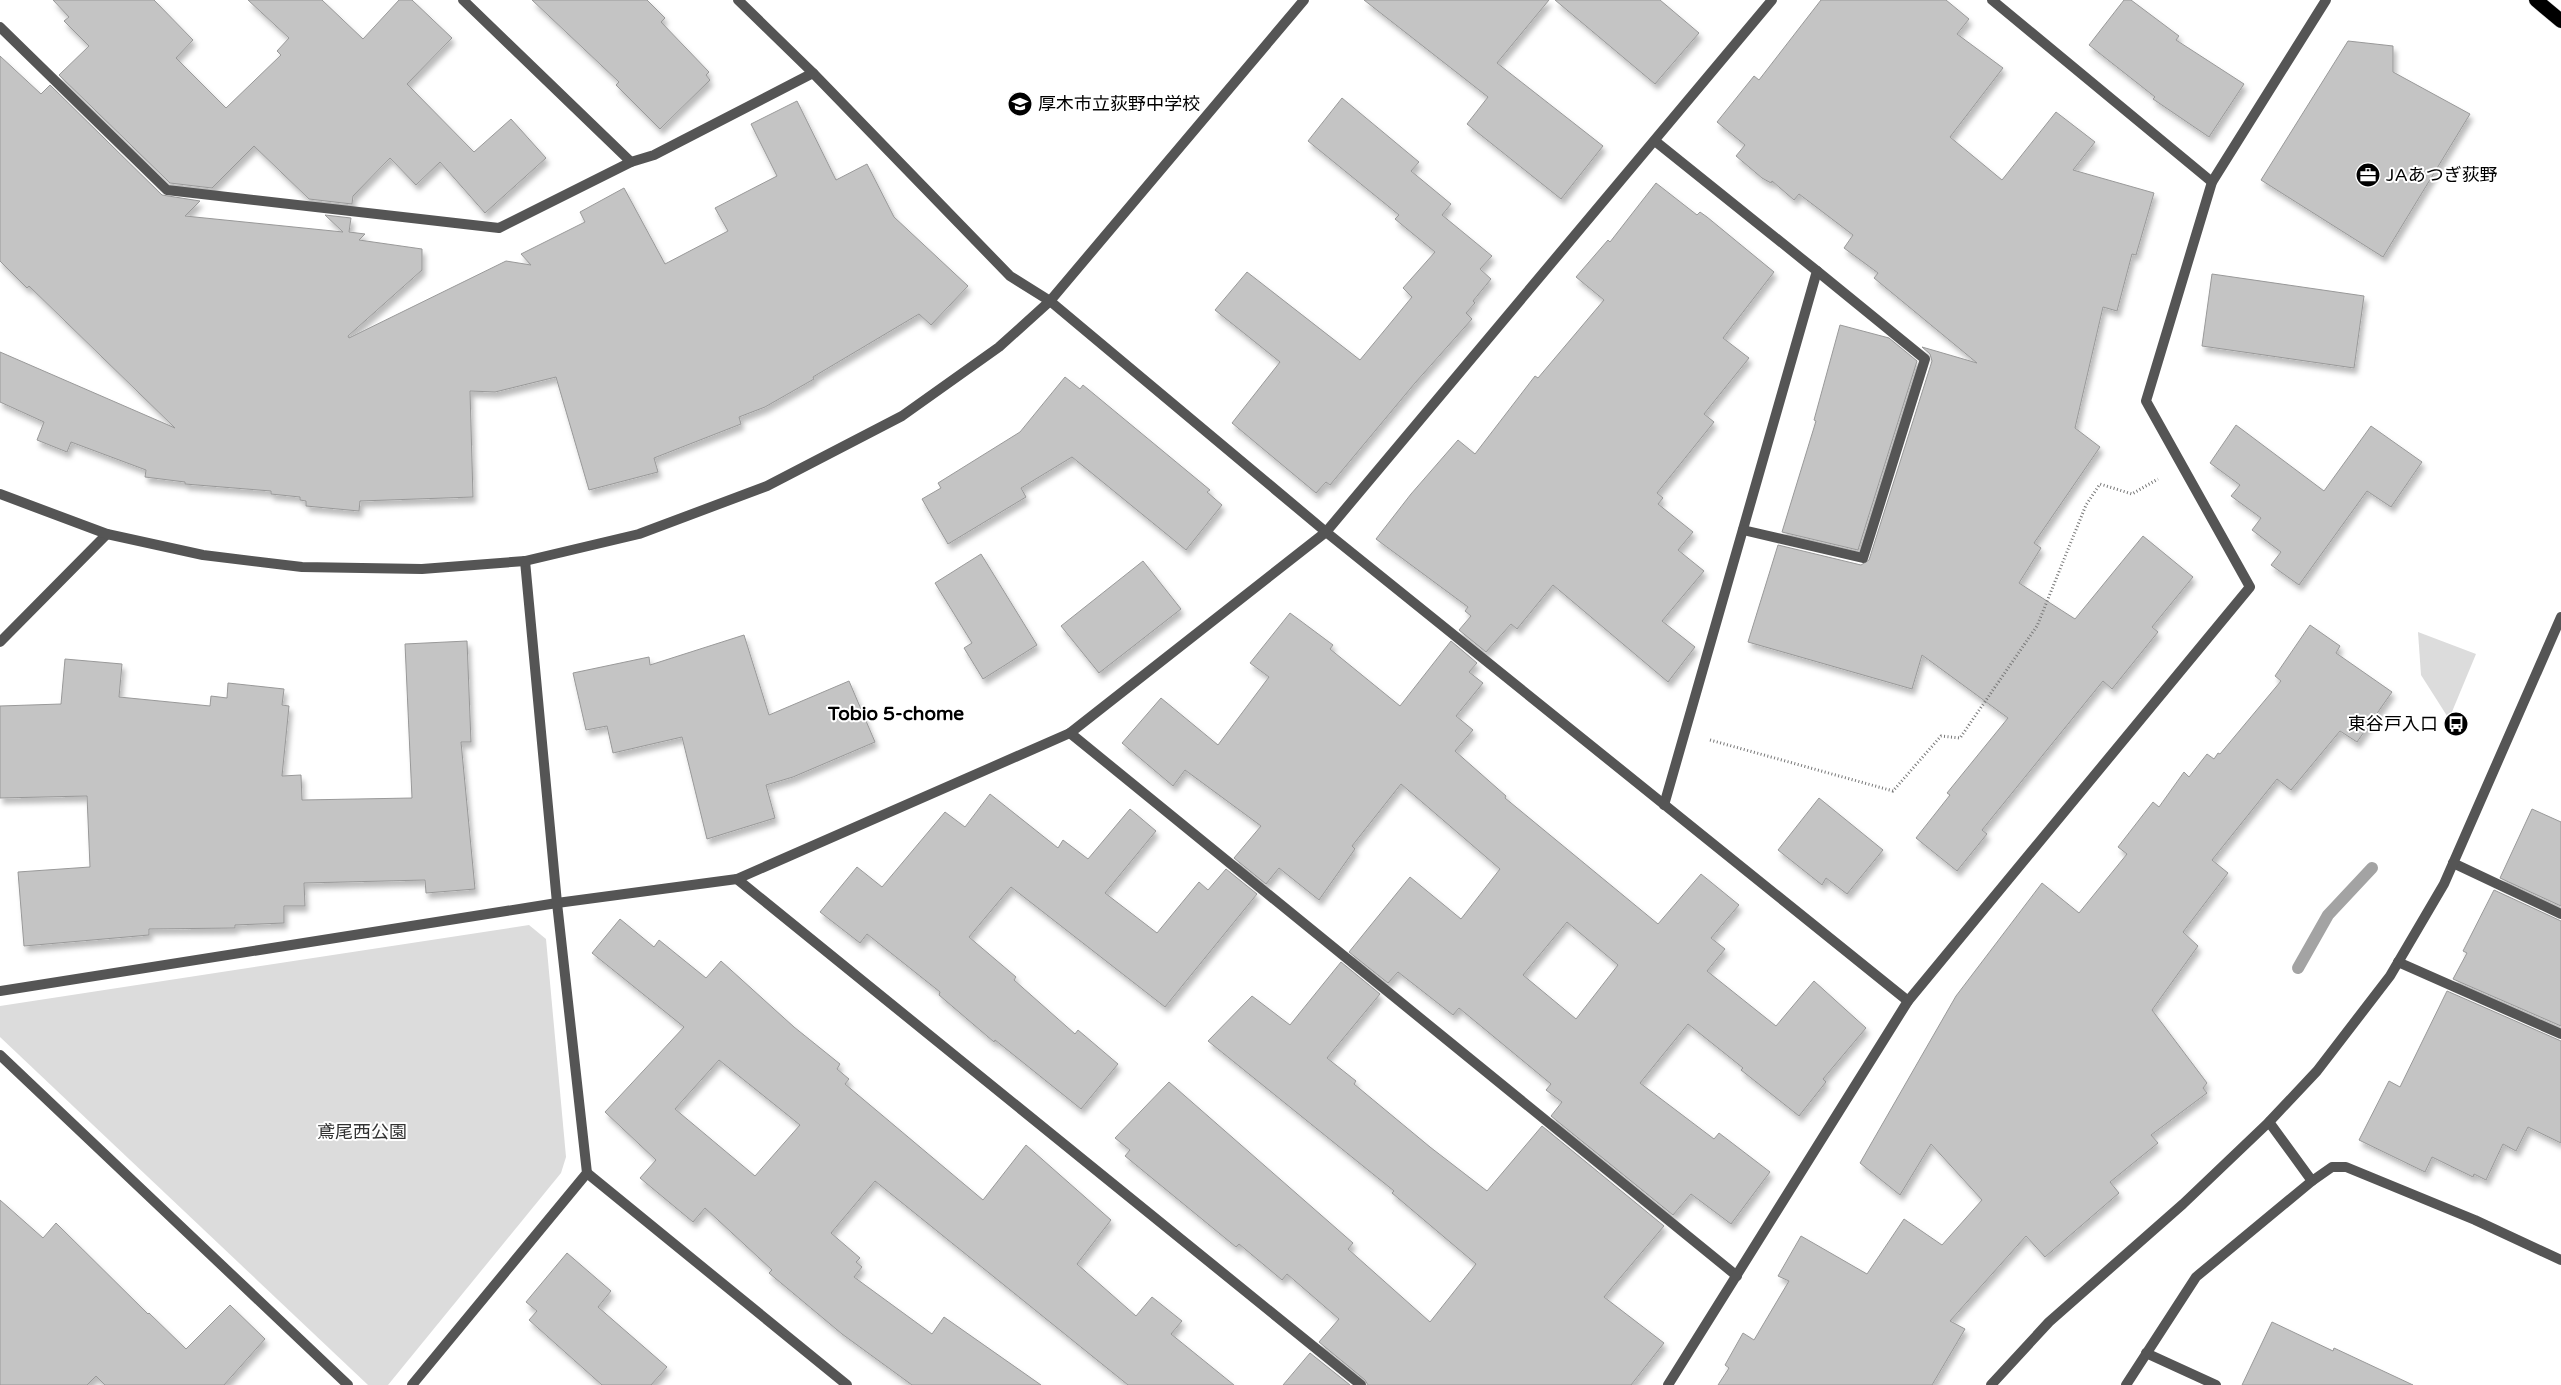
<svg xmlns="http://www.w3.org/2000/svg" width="2561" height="1385" viewBox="0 0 2561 1385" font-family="'Varela Round','Noto Sans JP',sans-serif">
	<defs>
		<filter id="shadow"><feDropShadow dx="3" dy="5.5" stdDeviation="2.5" flood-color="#0004"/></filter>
	</defs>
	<rect width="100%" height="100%" fill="#fff"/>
	<!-- green -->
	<g fill="#dcdcdc">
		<polygon points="2418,632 2476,654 2449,719 2421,675"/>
		<polygon points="529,925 546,939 566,1157 561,1173 388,1385 368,1385 0,1037 0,1006"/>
	</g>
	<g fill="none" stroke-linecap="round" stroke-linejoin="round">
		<!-- stream -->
		<polyline stroke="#a3a3a3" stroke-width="12" points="2298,968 2328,915 2372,868"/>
	</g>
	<!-- building -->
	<g fill="#c4c4c4" stroke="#999" fill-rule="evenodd" filter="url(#shadow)">
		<polygon points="53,0 154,0 193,40 176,58 226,108 281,55 277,51 289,38 248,0 322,0 363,39 399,0 412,0 452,38 407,84 474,152 511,119 546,158 485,213 440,162 416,185 390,158 353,196 352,204 309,199 254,146 212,188 170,183 59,75 89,46 64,21 69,17"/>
		<polygon points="532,0 647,0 665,18 661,22 709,72 706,75 710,80 660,129 616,85 619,82"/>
		<polygon points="1364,0 1549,0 1497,63 1603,146 1561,199 1467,124 1488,97"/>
		<polygon points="1555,0 1660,0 1699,33 1655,84"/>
		<polygon points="1821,0 1946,0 1969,19 1957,34 2003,68 1950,137 2002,180 2056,112 2095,142 2073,170 2154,193 2136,255 2132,254 2117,311 2103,307 2075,428 2100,447 2034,543 2041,548 2019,583 2075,619 2143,536 2193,577 2152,627 2158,632 2112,689 2103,681 1982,830 1987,834 1957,871 1916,838 1950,795 1947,793 2008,718 1922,655 1912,689 1748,642 1778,545 1861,565 1869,560 1932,361 1930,354 1922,347 1977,363 1874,278 1878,273 1844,248 1853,235 1799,194 1794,200 1772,181 1771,183 1762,178 1736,156 1745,145 1717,122 1754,76 1759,80"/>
		<polygon points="2124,0 2131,0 2179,36 2176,40 2244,84 2209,137 2153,99 2155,97 2089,45"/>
		<polygon points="2348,41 2393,46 2393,72 2470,114 2383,257 2261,180"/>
		<polygon points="0,56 41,94 50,85 162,195 200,201 185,216 343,232 325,215 351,218 349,232 365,234 359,240 422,249 422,270 348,336 349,338 506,261 531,265 521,254 585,222 580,212 624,188 665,264 728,231 715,208 777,176 751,124 797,101 836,180 867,164 894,217 968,286 931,325 919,314 813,377 814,379 765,407 739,417 741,424 654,458 658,472 589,490 556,377 495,392 470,391 473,497 360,501 359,511 306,506 306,501 300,500 300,497 271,494 271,491 185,484 185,482 145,477 146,470 71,442 67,452 37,440 44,422 0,402 0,352 175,428 29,286 27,288 0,261"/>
		<polygon points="1342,98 1419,162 1411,171 1451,204 1442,215 1492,256 1480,269 1491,279 1473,301 1475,303 1466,313 1472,319 1415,383 1330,485 1326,482 1316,493 1232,423 1280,362 1215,310 1247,272 1360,360 1412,297 1403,288 1435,252 1395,219 1399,215 1308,141"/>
		<polygon points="1656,183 1697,215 1700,212 1707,217 1774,272 1723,338 1749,358 1704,414 1714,422 1657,493 1663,498 1658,504 1693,532 1678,550 1704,571 1662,621 1695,647 1668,682 1553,585 1517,629 1511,624 1486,652 1459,630 1471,616 1465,611 1468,607 1376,539 1411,494 1458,440 1475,454 1535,376 1538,378 1604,300 1576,277 1608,240 1610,242"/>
		<polygon points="2212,274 2364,296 2354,368 2202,346"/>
		<polygon points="1840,325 1889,338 1917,361 1858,550 1782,532 1816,421 1814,420"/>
		<polygon points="1065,377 1080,389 1083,385 1210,490 1207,492 1222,505 1186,550 1072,457 1021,488 1026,497 948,544 922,499 941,488 938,483 1020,432"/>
		<polygon points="2236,425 2324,491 2371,426 2422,462 2391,507 2367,491 2299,585 2271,565 2281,552 2252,530 2261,518 2231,496 2240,485 2210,463"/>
		<polygon points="981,554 1037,645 983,679 964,648 972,643 935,583"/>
		<polygon points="1143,561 1181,609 1099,673 1061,626"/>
		<path d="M1290 613 1333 645 1330 649 1400 706 1451 641 1477 663 1469 672 1483 683 1456 716 1473 730 1455 751 1506 796 1505 798 1658 924 1701 874 1739 905 1711 938 1725 949 1707 971 1776 1026 1814 981 1866 1028 1823 1079 1826 1082 1799 1116 1741 1070 1743 1068 1688 1024 1640 1083 1714 1139 1719 1133 1770 1172 1731 1224 1691 1194 1673 1215 1551 1116 1562 1102 1546 1090 1551 1084 1459 1008 1453 1015 1398 972 1388 983 1349 952 1410 877 1461 919 1500 869 1401 784 1352 846 1355 849 1319 900 1279 868 1266 884 1234 858 1261 826 1185 770 1173 786 1122 743 1161 698 1218 745 1269 677 1250 663ZM1567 922 1618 965 1576 1019 1523 975Z"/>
		<polygon points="2310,625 2340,646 2336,653 2392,692 2357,742 2340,731 2291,790 2277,779 2212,860 2228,873 2183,932 2198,946 2152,1010 2207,1083 2203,1088 2207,1093 2151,1135 2158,1143 2110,1182 2119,1193 2045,1257 2026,1236 1950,1321 1965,1329 1932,1385 1718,1385 1729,1368 1725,1365 1743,1333 1754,1340 1789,1281 1778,1276 1801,1236 1867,1274 1904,1219 1942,1245 1982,1200 1931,1144 1900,1195 1860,1163 1956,996 2042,883 2079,913 2127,854 2118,847 2153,802 2159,807 2184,772 2189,777 2207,754 2214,759 2218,753 2220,754 2281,681 2275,676"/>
		<polygon points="744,635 769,715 849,681 875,742 793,777 766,785 775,818 707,839 682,737 613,753 607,726 586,730 573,673 649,657 650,665"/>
		<polygon points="467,641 471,742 461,742 475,889 426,893 425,880 304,883 305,906 284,906 284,923 235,925 235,928 149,929 149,935 24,946 18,872 90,867 87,796 0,798 0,706 61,704 65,659 122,664 119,697 210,706 211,696 227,698 228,683 284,689 282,705 289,706 282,776 301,775 302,800 412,798 405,644"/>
		<polygon points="990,794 1058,848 1063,840 1088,859 1130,809 1156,831 1105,893 1157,933 1199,882 1208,890 1226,869 1257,894 1165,1007 1011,887 969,937 1016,977 1014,980 1075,1034 1078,1030 1118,1064 1081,1109 995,1040 994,1042 939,995 940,992 867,934 860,943 820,912 857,867 882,887 945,812 965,827"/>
		<polygon points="1819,798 1883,850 1847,894 1826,878 1822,885 1778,850"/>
		<polygon points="2532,809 2561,822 2561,906 2500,878"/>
		<polygon points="2494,890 2561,921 2561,1026 2453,979 2467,953 2463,951"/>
		<path d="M620 919 654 947 659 940 706 978 721 961 794 1027 840 1064 837 1069 849 1079 845 1084 983 1200 1026 1145 1111 1220 1077 1264 1136 1316 1152 1297 1182 1321 1171 1334 1234 1385H1128L875 1181 831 1233 860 1258 856 1262 862 1267 854 1277 932 1334 944 1317 1041 1385H912L842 1334 769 1273 772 1270 705 1208 693 1222 640 1178 656 1160 605 1112 684 1027 592 953ZM719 1060 800 1125 755 1176 675 1109Z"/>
		<polygon points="1341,962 1380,994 1327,1058 1356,1081 1354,1084 1430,1147 1487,1191 1542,1126 1664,1226 1604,1297 1664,1343 1631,1385 1368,1385 1365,1380 1319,1342 1339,1319 1287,1274 1282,1280 1239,1244 1236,1247 1125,1156 1130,1150 1115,1138 1169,1082 1353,1243 1348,1249 1430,1322 1476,1264 1392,1193 1394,1191 1208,1041 1252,996 1290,1025"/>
		<polygon points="2447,991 2561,1041 2561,1143 2528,1127 2516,1151 2503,1144 2486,1180 2474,1174 2473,1177 2432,1157 2425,1172 2359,1140 2389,1081 2400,1087"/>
		<polygon points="0,1200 43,1238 56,1223 148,1314 149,1313 186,1349 230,1305 265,1339 224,1385 105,1385 96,1376 87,1385 0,1385"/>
		<polygon points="567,1253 611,1291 598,1307 667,1367 651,1385 602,1385 529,1320 537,1311 526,1302"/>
		<polygon points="2272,1322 2333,1351 2334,1348 2413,1385 2242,1385"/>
		<polygon points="1310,1353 1350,1385 1283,1385"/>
	</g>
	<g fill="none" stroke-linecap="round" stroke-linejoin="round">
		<defs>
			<polyline id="trunk" points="2536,0 2561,21"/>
		</defs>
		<!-- trunk casing -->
		<use href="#trunk" stroke="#dbdbdb" stroke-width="15"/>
		<!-- path -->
		<polyline stroke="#777" stroke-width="3" stroke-dasharray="1 2.5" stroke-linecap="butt" points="1710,740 1893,791 1941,736 1960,738 2037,626 2086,505 2100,484 2132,494 2158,479"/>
		<!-- pedestrian -->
		<g stroke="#555" stroke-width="10">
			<polyline points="738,0 813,73 1010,276 1050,301"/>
			<polyline points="631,162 654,155 813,73"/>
		</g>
		<!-- minor -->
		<g stroke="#555" stroke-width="10">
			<polyline points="1992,0 2212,182"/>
			<polyline points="0,27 167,190 499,228 631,162 463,0"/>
			<polyline points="1655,141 1817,271 1664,805"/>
			<polyline points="1050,301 1326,532 1908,1001"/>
			<polyline points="1743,530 1863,558 1925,359 1817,271"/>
			<polyline points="0,642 107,534"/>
			<polyline points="1070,733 1737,1276"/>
			<polyline points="2453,863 2561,914"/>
			<polyline points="737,879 1361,1385"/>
			<polyline points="2398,962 2561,1034"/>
			<polyline points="0,991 557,903 737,879 1070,733 1326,532 1772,0"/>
			<polyline points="0,1055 348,1385"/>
			<polyline points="2269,1122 2312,1181 2332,1167 2346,1167 2475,1220 2561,1260"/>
			<polyline points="587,1173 847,1385"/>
			<polyline points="2146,1353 2216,1385"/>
			<polyline points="412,1385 587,1173 557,903 525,561"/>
			<polyline points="1668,1385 1908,1001 2250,587 2146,401 2212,182 2326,0"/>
			<polyline points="2126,1385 2196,1277 2312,1181"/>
		</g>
		<!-- tertiary -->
		<g stroke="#555" stroke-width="10">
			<polyline points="0,494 107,534 203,555 302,567 422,569 525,561 639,534 767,486 902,416 999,347 1050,301 1304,0"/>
			<polyline points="1991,1385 2049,1322 2183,1204 2269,1122 2317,1071 2390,976 2444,884 2561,617"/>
		</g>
		<!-- trunk -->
		<use href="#trunk" stroke="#000" stroke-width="14"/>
	</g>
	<!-- icons -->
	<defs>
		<symbol id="school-disc" viewBox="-11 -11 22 22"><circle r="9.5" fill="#000" stroke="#fff"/><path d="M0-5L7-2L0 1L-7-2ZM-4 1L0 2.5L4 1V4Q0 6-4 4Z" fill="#fff"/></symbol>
		<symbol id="office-disc" viewBox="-11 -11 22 22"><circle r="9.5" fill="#000" stroke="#fff"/><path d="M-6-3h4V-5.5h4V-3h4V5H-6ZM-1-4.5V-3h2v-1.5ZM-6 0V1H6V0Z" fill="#fff"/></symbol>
		<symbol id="bus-disc" viewBox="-11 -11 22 22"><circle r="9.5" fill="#000" stroke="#fff"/><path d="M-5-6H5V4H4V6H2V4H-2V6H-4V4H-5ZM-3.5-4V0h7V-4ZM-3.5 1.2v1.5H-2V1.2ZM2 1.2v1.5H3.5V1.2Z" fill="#fff"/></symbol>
	</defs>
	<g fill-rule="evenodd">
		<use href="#school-disc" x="1006" y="90" width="28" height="28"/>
		<use href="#office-disc" x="2354" y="161" width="28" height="28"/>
		<use href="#bus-disc" x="2442" y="710" width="28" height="28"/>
	</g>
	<g text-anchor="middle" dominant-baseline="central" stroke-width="4" stroke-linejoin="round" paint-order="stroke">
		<!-- poi labels -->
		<g font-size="18" fill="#000" stroke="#fff" text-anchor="start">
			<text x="1038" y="104">厚木市立荻野中学校</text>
			<text x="2386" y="175">JAあつぎ荻野</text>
			<text x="2438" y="724" text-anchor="end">東谷戸入口</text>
		</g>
		<!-- park labels -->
		<g font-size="18" fill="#333" stroke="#fff">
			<text x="362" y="1132">鳶尾西公園</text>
		</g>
		<!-- neighbourhood labels -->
		<g font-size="19" font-weight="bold" fill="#000" stroke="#fff">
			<text x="896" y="714">Tobio 5-chome</text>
		</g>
	</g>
</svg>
